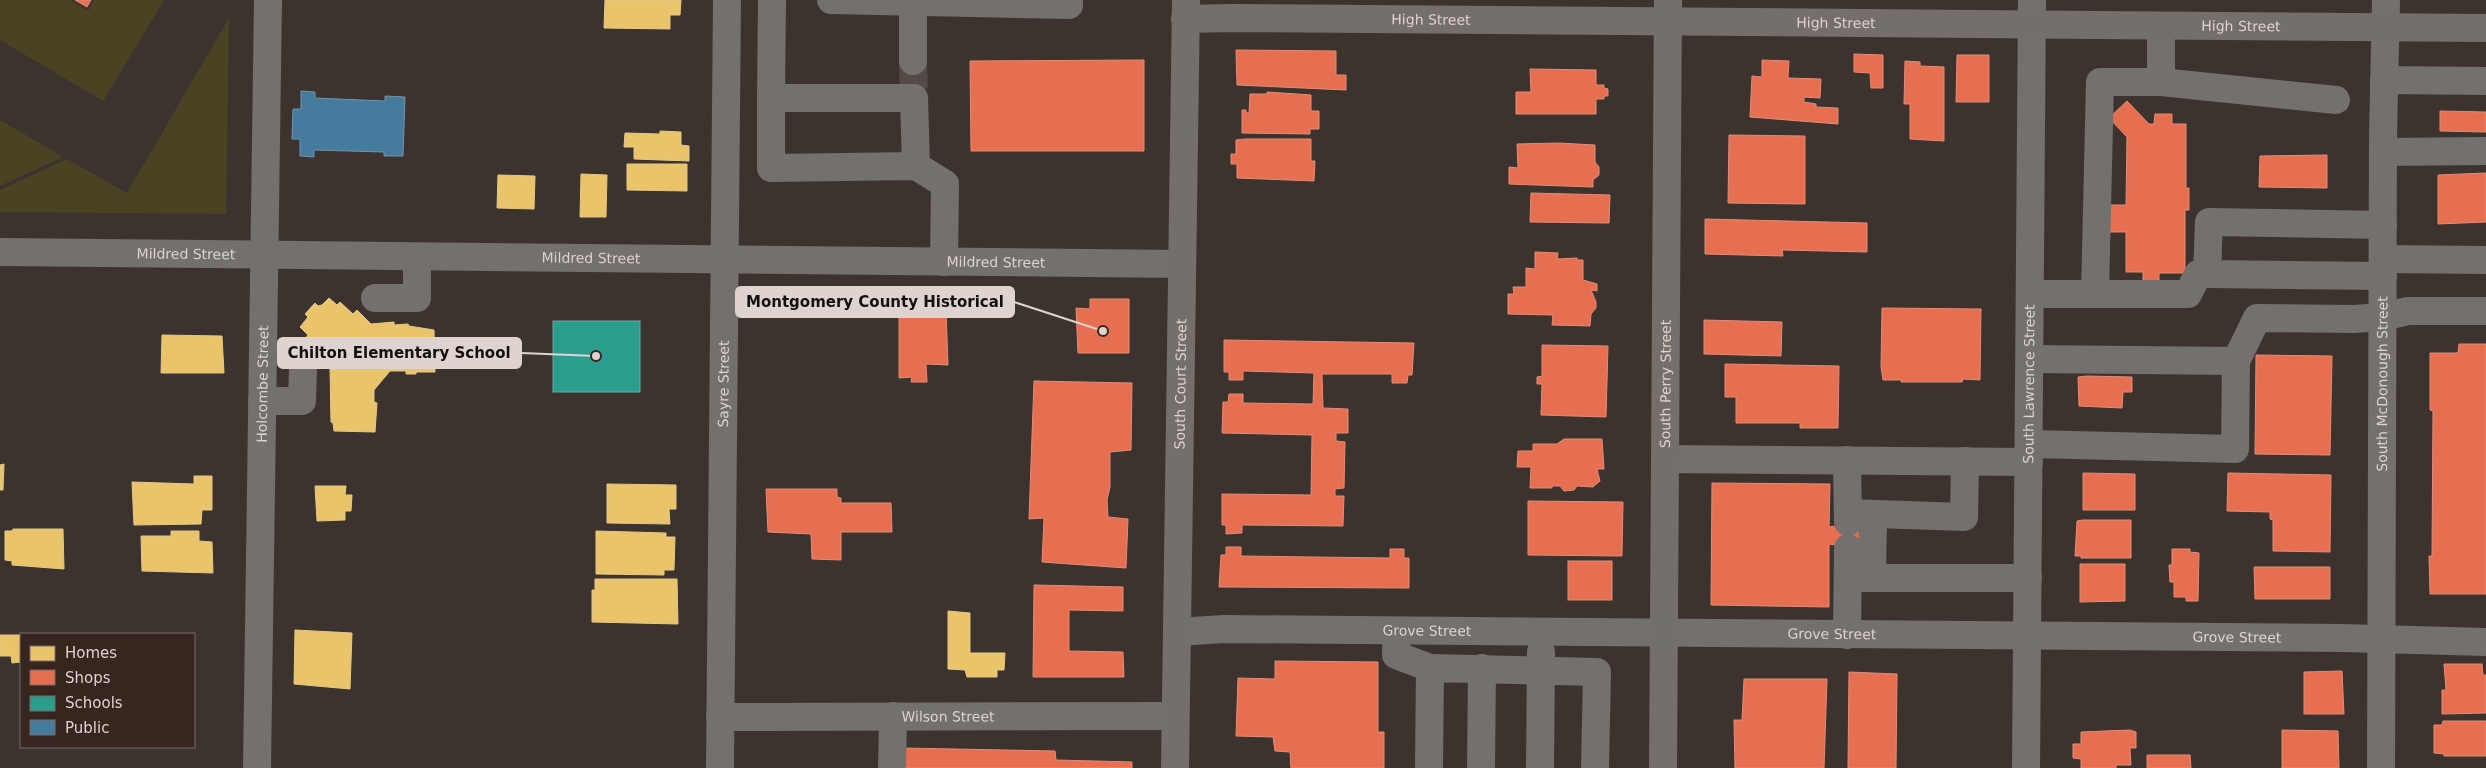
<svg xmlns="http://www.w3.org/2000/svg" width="2486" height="768" viewBox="0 0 2486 768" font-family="'DejaVu Sans',sans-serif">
	<rect width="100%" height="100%" fill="#3c332f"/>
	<!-- green -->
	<g fill="#494323">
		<polygon points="0,0 70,0 88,11 94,0 164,0 103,101 0,40"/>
		<polygon points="229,18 226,214 0,212 0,190 67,159 127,193"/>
		<polygon points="0,120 63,157 0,186"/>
	</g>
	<!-- homes -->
	<g fill="#e9c46a" stroke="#e6c888">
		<polygon points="605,0 681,0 680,15 670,15 670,29 604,28"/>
		<polygon points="660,131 681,132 681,145 689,146 689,161 634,159 634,147 624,147 625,133 660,134"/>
		<polygon points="627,164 687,164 687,191 627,190"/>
		<polygon points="581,174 607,175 606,217 580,217"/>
		<polygon points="498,175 535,176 534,209 497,208"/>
		<polygon points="329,298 337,305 340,302 353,314 357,310 371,324 394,322 394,325 408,324 409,326 434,330 435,372 416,372 416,374 406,374 406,371 390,371 374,390 374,402 377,403 375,432 334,431 333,423 331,422 330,368 333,368 332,361 323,351 320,354 305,339 308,335 300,327 308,317 305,314 315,303 318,306 322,305"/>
		<polygon points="162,335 222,336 224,373 161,373"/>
		<polygon points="4,464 3,490 0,490 0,465"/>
		<polygon points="194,476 212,476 212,510 202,510 201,524 134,525 132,482 194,484"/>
		<polygon points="607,484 676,485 676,509 669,509 670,524 607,523"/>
		<polygon points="315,486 346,486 345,495 352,495 351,511 345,511 345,520 317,521"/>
		<polygon points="13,529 63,529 64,569 12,565 12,561 5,560 5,531 12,531"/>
		<polygon points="171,531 199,531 199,541 212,542 213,573 142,571 141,536 171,536"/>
		<polygon points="596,531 666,533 666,537 675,537 674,570 664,570 664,575 596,574"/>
		<polygon points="595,579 677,579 678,624 592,622 592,590 595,590"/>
		<polygon points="948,611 970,613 970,653 1005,653 1004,670 997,670 997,677 967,677 965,670 948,669"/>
		<polygon points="295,630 352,633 350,689 294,684"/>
		<polygon points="0,635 21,635 21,662 12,663 11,656 0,656"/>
	</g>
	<!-- shops -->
	<g fill="#e76f51" stroke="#e48d76">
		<polygon points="75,0 91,0 87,7"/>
		<polygon points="1236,50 1336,51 1336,75 1346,75 1346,90 1237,85"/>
		<polygon points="1854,54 1883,55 1883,88 1871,88 1870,73 1854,72"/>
		<polygon points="1957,55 1989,55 1989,102 1956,102"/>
		<polygon points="1144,60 1144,151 971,151 970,61"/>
		<polygon points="1762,60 1789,61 1788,78 1821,79 1820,98 1804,97 1804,102 1816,104 1816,107 1838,108 1838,124 1750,117 1752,76 1762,77"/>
		<polygon points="1905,61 1920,62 1920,66 1944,67 1944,141 1910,139 1910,104 1904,104"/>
		<polygon points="1530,69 1596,70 1596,85 1604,85 1604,88 1608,89 1608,96 1604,96 1604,99 1596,99 1596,114 1516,114 1516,92 1531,92"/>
		<polygon points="1267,92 1311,95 1311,111 1319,111 1319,129 1310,129 1310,134 1242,133 1242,110 1246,110 1246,113 1249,113 1250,94 1267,94"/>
		<polygon points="2127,101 2149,124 2154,124 2155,114 2172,114 2172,124 2186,124 2186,188 2189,188 2189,210 2185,210 2185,273 2159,273 2159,282 2143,281 2143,272 2126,272 2126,232 2109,232 2109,205 2126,205 2127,137 2109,118"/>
		<polygon points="2440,111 2486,112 2486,132 2440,131"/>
		<polygon points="1729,135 1805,136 1805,204 1728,203"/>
		<polygon points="1245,139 1311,139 1311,161 1315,161 1314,181 1237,178 1237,164 1231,164 1231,154 1236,154 1236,140"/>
		<polygon points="1558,143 1595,145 1595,162 1599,167 1599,175 1593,180 1593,187 1509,184 1509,167 1518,168 1517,144"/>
		<polygon points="2327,155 2327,188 2259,187 2260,156"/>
		<polygon points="2486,173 2486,222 2438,224 2438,175"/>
		<polygon points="1531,193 1610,195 1609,223 1530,222"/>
		<polygon points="1705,219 1867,223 1867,252 1782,250 1783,256 1705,254"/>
		<polygon points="1535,252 1558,253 1557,259 1577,258 1577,260 1583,260 1583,280 1597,284 1597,291 1591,290 1596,302 1596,308 1591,314 1590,326 1552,325 1553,315 1508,314 1508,294 1514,294 1513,287 1526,287 1526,268 1535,269"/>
		<polygon points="1090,299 1129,299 1129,353 1078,353 1076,308 1090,309"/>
		<polygon points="899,303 929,303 930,309 946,310 948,365 926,364 927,382 911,382 912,377 899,378"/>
		<polygon points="1882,308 1981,309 1980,380 1963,379 1962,382 1901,382 1901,380 1883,380 1881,367"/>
		<polygon points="1704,320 1782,322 1781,356 1704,354"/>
		<polygon points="1224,340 1414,343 1412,375 1408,375 1407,383 1392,383 1392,374 1322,374 1323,408 1348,409 1348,433 1336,433 1336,441 1345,442 1344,488 1335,489 1335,496 1344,496 1343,526 1242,525 1242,533 1226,534 1226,525 1222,525 1222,494 1311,495 1312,435 1222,433 1223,402 1228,402 1229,394 1243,394 1243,403 1313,404 1314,373 1243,371 1243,380 1229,380 1229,372 1224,372"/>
		<polygon points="2459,344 2486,344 2486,594 2430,594 2429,556 2432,556 2433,411 2430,410 2430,353 2458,353"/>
		<polygon points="1542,345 1608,346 1606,417 1541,415 1542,384 1537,384 1537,377 1542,376"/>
		<polygon points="2256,355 2332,356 2330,455 2255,454"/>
		<polygon points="1725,364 1839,366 1838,428 1800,428 1800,423 1736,423 1736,397 1725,397"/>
		<polygon points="2087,376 2132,377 2132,392 2123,392 2122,408 2079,406 2078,377"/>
		<polygon points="1034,381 1132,383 1131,450 1110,452 1110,487 1107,500 1108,517 1128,519 1126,568 1042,562 1044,518 1029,519"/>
		<polygon points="1564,439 1602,439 1604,469 1597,469 1600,481 1593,487 1577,486 1574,490 1564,491 1560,486 1552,486 1552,488 1530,488 1531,467 1517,467 1518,451 1533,451 1533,444 1557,444"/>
		<polygon points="2083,473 2135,474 2135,510 2083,510"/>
		<polygon points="2228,473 2331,475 2330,552 2273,551 2273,520 2270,519 2270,512 2227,511"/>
		<polygon points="1712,483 1830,484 1829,527 1860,522 1860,549 1829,544 1829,607 1711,605"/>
		<polygon points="766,489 837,489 837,497 841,498 841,503 891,503 892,532 841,532 841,560 812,559 811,534 768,532"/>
		<polygon points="1528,501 1623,502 1622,556 1528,555"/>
		<polygon points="2083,520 2131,520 2131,558 2081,558 2081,556 2075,556 2077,521"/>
		<polygon points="1226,547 1241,547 1241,556 1390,558 1390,549 1404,549 1404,558 1409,558 1409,588 1219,587 1221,555 1226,555"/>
		<polygon points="2172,549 2190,549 2190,552 2199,553 2198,601 2186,601 2186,597 2174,597 2174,582 2170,582 2169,565 2172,565"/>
		<rect x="1568" y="561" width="44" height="39"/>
		<polygon points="2080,564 2125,564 2125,601 2080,602"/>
		<polygon points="2254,567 2330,567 2330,599 2255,599"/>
		<polygon points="1034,585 1123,587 1123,611 1069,610 1069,651 1123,652 1124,677 1033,677"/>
		<polygon points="1275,661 1378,662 1378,732 1384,732 1384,768 1291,768 1290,752 1275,751 1273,737 1236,736 1238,678 1275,679"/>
		<polygon points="2444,664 2482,664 2483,675 2486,675 2486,713 2442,714 2442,690 2446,690"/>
		<polygon points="2342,671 2344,714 2304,714 2304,672"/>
		<polygon points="1849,672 1897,674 1896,768 1848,768"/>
		<polygon points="1744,679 1827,679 1824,768 1735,768 1734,720 1742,720"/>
		<polygon points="2443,721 2486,721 2486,756 2444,756 2444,754 2434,753 2434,725 2442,725"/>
		<polygon points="2130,730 2136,732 2136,748 2130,748 2131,765 2116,765 2116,768 2081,768 2081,759 2073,758 2073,744 2081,744 2081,732"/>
		<polygon points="2282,730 2338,731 2339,768 2282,768"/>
		<polygon points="904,748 1055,751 1056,760 1132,762 1132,768 904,768"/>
		<polygon points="2147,755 2190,755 2191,768 2147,768"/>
	</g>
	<!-- schools -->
	<rect fill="#2a9d8f" stroke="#60ada2" x="553" y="321" width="87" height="71"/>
	<!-- public -->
	<polygon fill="#457b9d" stroke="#7395ac" points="301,91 315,92 315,98 385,101 385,96 405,97 403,156 384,156 384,152 314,150 314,157 300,156 300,139 292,139 293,109 301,109"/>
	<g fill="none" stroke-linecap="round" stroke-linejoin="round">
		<!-- minor-tunnel -->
		<polyline stroke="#544b47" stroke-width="28" stroke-dasharray="28 14" stroke-linecap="butt" points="913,61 914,98"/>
		<!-- minor -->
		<g stroke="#73706d" stroke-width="28">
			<polyline points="831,0 1069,5 1069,0"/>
			<polyline points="913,3 913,61"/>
			<polyline points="2384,80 2486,81"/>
			<polyline points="2161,82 2336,100"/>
			<polyline points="771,98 772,0"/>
			<polyline points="2383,152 2486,151"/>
			<polyline points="916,166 914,98 771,98 771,168 916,166 945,184 944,262"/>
			<path id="s1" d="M0 252 1182 264"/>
			<polyline points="2383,259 2486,260"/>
			<polyline points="2383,276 2207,274 2209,222 2383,225"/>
			<polyline points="2030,294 2095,294 2100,82 2161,82 2161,26"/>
			<polyline points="2095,294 2188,294 2198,274 2207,274"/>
			<polyline points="375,298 417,298 417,257"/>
			<polyline points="2030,359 2236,361"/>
			<polyline points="262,401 302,401 303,367"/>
			<polyline points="2029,444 2235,449 2236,361 2257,318 2354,319 2382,317 2408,311 2486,311"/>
			<polyline points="1665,459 2029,462"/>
			<polyline points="1847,460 1848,522"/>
			<polyline points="1848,513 1964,517 1965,461"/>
			<polyline points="1848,578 2028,578"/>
			<polyline points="1872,578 1873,514"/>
			<polyline points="1397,631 1396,655 1430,668"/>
			<path id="s2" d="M1177 632 1224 629 2342 638 2486 642"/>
			<polyline points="1847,635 1848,548"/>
			<path id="s3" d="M720 717 1175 716"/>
			<path id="s4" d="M257 768 268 0"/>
			<path id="s5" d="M720 768 727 0"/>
			<polyline points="892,768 893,716"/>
			<polyline points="1429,768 1430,668 1597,672 1595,768"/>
			<polyline points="1481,768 1482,668"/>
			<polyline points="1540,768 1541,652"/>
			<path id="s6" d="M2026 768 2032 0"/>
			<path id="s7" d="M2381 768 2383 136 2386 0"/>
		</g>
		<!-- major -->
		<g stroke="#756f6c" stroke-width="28">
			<path id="s8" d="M1185 19 1232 18 2486 28"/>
			<path id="s9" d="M1175 768 1186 1"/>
			<path id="s10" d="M1663 768 1668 0"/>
		</g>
	</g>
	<g text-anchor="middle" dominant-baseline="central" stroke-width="5" stroke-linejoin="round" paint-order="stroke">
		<!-- street labels -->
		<g font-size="14" fill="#ded3ce" stroke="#372620">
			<text stroke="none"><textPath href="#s8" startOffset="246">High Street</textPath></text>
			<text stroke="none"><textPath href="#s8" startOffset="651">High Street</textPath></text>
			<text stroke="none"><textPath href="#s8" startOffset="1056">High Street</textPath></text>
			<text stroke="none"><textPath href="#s1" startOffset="186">Mildred Street</textPath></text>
			<text stroke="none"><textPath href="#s1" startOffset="591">Mildred Street</textPath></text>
			<text stroke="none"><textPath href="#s1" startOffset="996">Mildred Street</textPath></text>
			<text stroke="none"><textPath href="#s4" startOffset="384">Holcombe Street</textPath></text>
			<text stroke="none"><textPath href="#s5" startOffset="384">Sayre Street</textPath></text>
			<text stroke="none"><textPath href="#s9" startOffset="384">South Court Street</textPath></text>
			<text stroke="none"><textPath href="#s10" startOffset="384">South Perry Street</textPath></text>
			<text stroke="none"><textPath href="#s6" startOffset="384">South Lawrence Street</textPath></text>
			<text stroke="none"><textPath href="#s7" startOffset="384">South McDonough Street</textPath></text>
			<text stroke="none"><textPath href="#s2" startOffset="250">Grove Street</textPath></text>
			<text stroke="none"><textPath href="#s2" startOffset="655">Grove Street</textPath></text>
			<text stroke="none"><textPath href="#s2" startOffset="1060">Grove Street</textPath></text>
			<text stroke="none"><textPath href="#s3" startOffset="228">Wilson Street</textPath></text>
		</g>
	</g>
	<!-- callouts -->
	<path fill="none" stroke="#ded3ce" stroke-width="2" d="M1103 331L1014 302M596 356L521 353"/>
	<g fill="#ded3ce" stroke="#372620" stroke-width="2">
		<circle cx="1103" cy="331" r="5"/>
		<circle cx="596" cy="356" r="5"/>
	</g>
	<g fill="#ded3ce" stroke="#ded3ce" stroke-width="2">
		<rect x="736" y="287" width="278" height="30" rx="5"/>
		<rect x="278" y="338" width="243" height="30" rx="5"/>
	</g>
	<g font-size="15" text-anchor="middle" font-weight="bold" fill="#111">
		<text x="875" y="307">Montgomery County Historical</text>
		<text x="399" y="358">Chilton Elementary School</text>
	</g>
	<!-- legend -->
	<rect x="20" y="633" width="175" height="115" fill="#372620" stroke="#7a6b66"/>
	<rect x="30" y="646" width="25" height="15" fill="#e9c46a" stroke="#7a6b66"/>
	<text x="65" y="658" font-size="15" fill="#ded3ce">Homes</text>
	<rect x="30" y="670" width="25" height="15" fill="#e76f51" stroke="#7a6b66"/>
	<text x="65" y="683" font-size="15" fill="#ded3ce">Shops</text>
	<rect x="30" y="696" width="25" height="15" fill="#2a9d8f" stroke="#7a6b66"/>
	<text x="65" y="708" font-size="15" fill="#ded3ce">Schools</text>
	<rect x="30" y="720" width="25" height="15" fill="#457b9d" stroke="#7a6b66"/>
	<text x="65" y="733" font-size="15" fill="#ded3ce">Public</text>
</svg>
